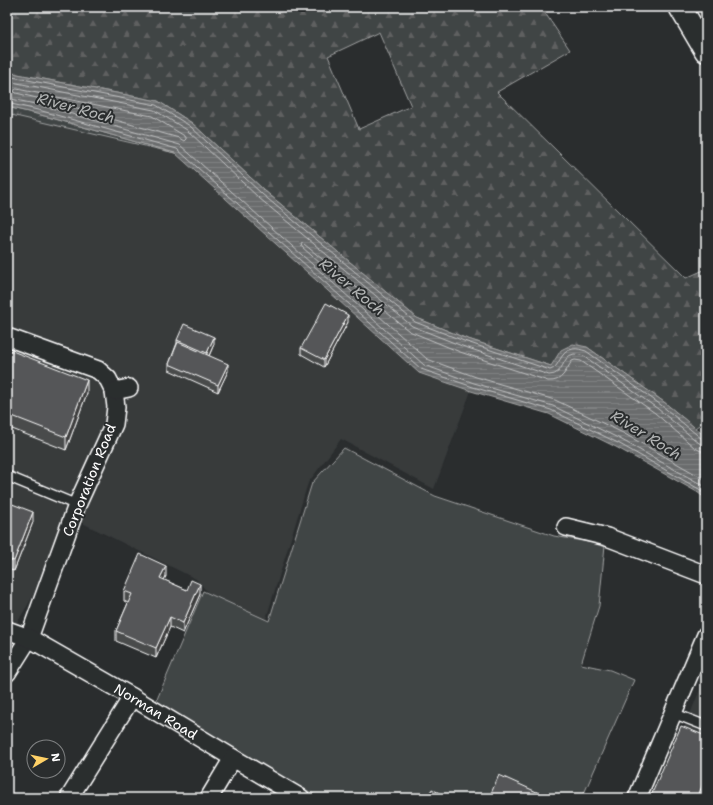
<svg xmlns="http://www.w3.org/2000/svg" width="713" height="805" viewBox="0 0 713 805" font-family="'Shantell Sans',sans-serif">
	<defs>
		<pattern id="grass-tufts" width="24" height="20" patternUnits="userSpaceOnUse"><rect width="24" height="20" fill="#414445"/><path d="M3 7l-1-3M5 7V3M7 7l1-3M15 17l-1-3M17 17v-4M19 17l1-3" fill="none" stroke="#5e6061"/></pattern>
		<pattern id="forest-firs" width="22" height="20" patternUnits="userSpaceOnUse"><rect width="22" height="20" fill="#414445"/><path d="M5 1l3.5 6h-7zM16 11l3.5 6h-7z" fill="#5e6061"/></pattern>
		<pattern id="water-rules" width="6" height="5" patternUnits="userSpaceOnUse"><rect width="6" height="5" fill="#6a6c6d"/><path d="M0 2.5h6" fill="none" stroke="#808283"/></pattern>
	</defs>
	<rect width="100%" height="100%" fill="#2a2d2e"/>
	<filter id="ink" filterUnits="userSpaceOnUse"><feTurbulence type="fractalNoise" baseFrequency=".025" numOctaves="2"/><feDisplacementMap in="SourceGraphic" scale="8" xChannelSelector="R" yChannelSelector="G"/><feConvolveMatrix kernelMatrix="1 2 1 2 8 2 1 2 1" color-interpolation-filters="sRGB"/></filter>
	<g filter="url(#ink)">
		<!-- built -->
		<g fill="#373a3b">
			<polygon points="7,114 175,153 419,373 471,391 434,489 341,439 308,483 257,648 196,579 66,515 33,596 7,640"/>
			<polygon points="706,675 706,798 655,798 681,736"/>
		</g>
		<!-- grass -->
		<polygon fill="url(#grass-tufts)" stroke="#a0a2a2" points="7,107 41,115 175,153 7,114"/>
		<!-- forest -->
		<path fill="url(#forest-firs)" stroke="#a0a2a2" fill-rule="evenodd" d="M7 7H541L570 50 497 92 686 278 706 269V420L695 428 664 402 587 347 551 366 465 338 417 318 265 191 192 123 158 101 7 72ZM379 32 411 106 359 129 328 56Z"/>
		<!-- park -->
		<polygon fill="#414445" stroke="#a0a2a2" points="344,448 435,496 554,536 605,545 599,606 581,664 610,670 634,680 582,798 321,798 239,754 155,704 203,591 269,621 312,483"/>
		<!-- water -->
		<polygon fill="url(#water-rules)" stroke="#a6a7a7" points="7,72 158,101 192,123 265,191 417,318 465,338 551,366 561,350 573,344 587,347 664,402 706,437 706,499 697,492 616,447 549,414 471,391 419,373 175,153 41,115 7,107"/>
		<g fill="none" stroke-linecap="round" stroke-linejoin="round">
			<!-- shore -->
			<g stroke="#c3c4c5" stroke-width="1">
				<path d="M7 76 156 105 190 126 262 194 415 322 464 341 550 370C560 368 559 351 573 349 577 348 582 350 586 351L661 405 702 439 706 440"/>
				<path d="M7 81 154 110 187 130 259 198 412 326 462 346 549 375C565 375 561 356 574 354 576 354 581 355 584 356L658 409 699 443 702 445H706"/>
				<polygon points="17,89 152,116 183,135 186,137 186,139 184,141 179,138 45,100 16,93 14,91"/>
				<polyline points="7,98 44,106 180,145 424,365 474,383 553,406 620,439 706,487"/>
				<polyline points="7,103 42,111 177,149 421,369 473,387 551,410 618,443 699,489 706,494"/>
				<path d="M706 451H701L695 448 655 413 581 361 575 360 572 361C565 371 563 382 548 381L460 352 409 331 304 244 303 243 301 244 302 247 427 359 476 377 555 400 623 433 706 480"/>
			</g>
			<defs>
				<g id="lane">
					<polyline points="7,476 77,505"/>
					<polyline points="673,713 706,726"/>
				</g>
				<g id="street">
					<polyline points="7,337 98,370 108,379 114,391 116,407 114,424 77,505 29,638 7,673"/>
					<polyline points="114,391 129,388"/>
					<polyline points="566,527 607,537 706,575"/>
					<path id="s1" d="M7 630 29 638 132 697 233 758 301 798"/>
					<polyline points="69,798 132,697"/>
					<polyline points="209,798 233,758"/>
					<polyline points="637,798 706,635"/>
				</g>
				<polyline id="secondary" points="680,7 706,51"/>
			</defs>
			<!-- lane casing -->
			<use href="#lane" stroke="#fff" stroke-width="12"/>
			<!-- street casing -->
			<use href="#street" stroke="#fff" stroke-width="20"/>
			<!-- secondary casing -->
			<use href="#secondary" stroke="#fff" stroke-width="25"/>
			<!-- lane -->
			<use href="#lane" stroke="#2a2d2e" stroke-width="9"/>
			<!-- street -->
			<use href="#street" stroke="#2a2d2e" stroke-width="17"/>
			<!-- secondary -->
			<use href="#secondary" stroke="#2a2d2e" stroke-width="22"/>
		</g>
		<!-- wall -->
		<g fill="#494b4c" stroke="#fff">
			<polygon points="348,322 324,367 301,354 301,348"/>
			<polygon points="177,340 214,344 209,356 228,371 218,392 169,370 169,364 177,343"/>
			<polygon points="7,349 87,393 66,450 7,427"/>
			<polygon points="7,502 33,522 14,571 7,569"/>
			<polygon points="166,576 164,580 187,590 200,594 183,633 170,627 156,658 116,641 116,631 128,603 124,601 124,591"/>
		</g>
		<!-- shaded-wall -->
		<g fill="#3c3d3e" stroke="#fff">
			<polygon points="348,315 348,322 324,367 324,360"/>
			<polygon points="214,337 214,344 207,360 207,353"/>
			<polygon points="228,364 228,371 218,392 218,385"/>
			<polygon points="87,380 87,393 66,450 66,437"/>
			<polygon points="33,512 33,522 14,571 14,561"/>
			<polygon points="166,566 166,576 160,588 160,578"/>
			<polygon points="200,584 200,594 183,633 183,623"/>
			<polygon points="170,617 170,627 156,658 156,648"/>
			<polygon points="706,777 706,787 701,798 697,798"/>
		</g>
		<!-- building -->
		<g fill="#555758" stroke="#fff">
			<polygon points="326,303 348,315 324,360 301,348"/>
			<polygon points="184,324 214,337 207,353 177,340"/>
			<polygon points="178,342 228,364 218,385 169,364"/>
			<polygon points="7,349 87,380 66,437 7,414"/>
			<polygon points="7,502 33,512 14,561 7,559"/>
			<polygon points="140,554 166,566 160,578 187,590 191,580 200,584 183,623 170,617 156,648 116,631 132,594 124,591"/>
			<polygon points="681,726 706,736 706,777 697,798 650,798"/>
			<polygon points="499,775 550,798 489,798"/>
			<polygon points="432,789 448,798 427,798"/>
		</g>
	</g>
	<g text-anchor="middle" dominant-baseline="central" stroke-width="4" stroke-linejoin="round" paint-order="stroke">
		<!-- street labels -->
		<g font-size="14" fill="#fff" stroke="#2a2d2e">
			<text transform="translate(89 480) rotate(-68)">Corporation Road</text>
			<text stroke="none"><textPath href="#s1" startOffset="170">Norman Road</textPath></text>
		</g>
		<!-- water labels -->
		<g font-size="15" font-style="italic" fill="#b4b6b6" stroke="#2a2d2e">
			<text transform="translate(76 108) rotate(15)">River Roch</text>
			<text transform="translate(352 287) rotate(40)">River Roch</text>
			<text transform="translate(646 435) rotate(32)">River Roch</text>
		</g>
	</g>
	<!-- margin -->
	<rect width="713" height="805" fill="none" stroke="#2a2d2e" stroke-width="24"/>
	<rect x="12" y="12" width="689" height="781" fill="none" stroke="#fff" stroke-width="1.5" filter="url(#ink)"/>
	<!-- north arrow -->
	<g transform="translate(46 759) rotate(81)"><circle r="19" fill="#2a2d2e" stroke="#7f8182"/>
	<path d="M0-3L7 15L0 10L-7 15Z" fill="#ffd166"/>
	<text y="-6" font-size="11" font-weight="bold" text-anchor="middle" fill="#ffffff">N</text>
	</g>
</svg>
